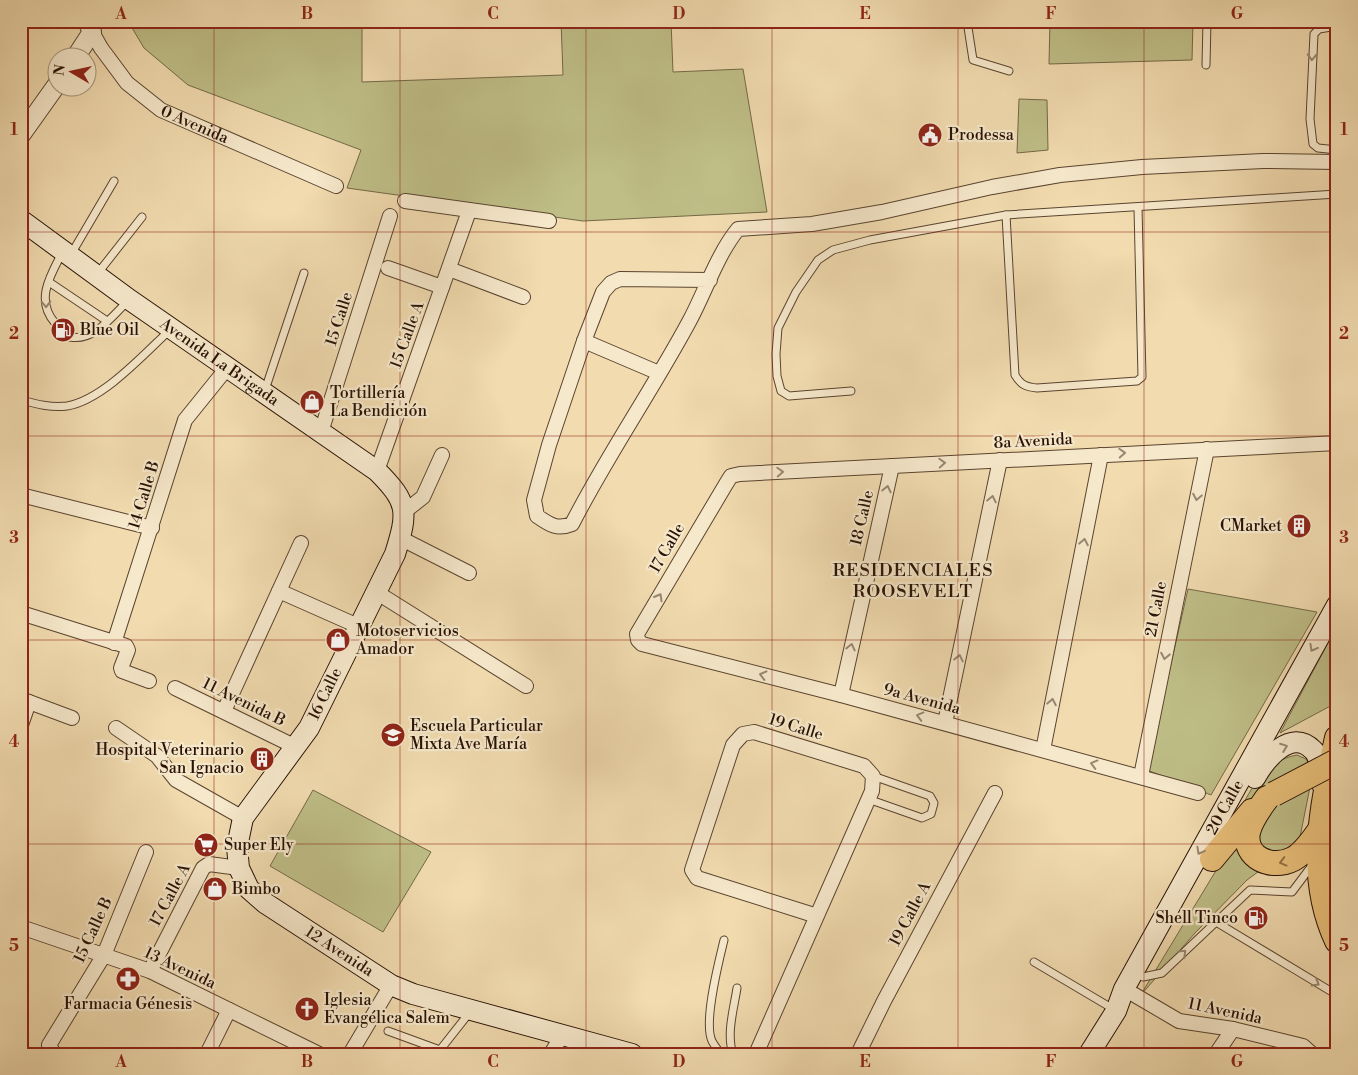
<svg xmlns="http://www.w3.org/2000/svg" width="1358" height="1075" viewBox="0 0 1358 1075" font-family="'Libre Bodoni',serif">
	<rect width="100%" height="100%" fill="#f1dbaf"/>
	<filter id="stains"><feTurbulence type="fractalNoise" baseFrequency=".004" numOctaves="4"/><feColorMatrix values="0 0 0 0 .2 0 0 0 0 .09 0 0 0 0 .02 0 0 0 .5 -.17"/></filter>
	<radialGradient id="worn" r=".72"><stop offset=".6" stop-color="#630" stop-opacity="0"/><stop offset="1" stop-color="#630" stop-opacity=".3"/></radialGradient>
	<!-- green -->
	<g fill="#bfbe87" stroke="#746846">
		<polygon points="128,21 362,21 362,82 563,75 561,21 671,21 673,72 743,69 767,212 583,221 347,188 361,150 188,85 144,48"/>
		<polygon points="1050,21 1193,21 1192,60 1049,64"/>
		<polygon points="1019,99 1047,100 1048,150 1017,153"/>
		<polygon points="1188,589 1317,612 1211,795 1147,770"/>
		<polygon points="1337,626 1336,703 1280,733"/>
		<path d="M1297 755 1306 759 1311 768 1235 820C1249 792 1263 761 1297 755Z"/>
		<polygon points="1310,787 1299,842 1247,880 1195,933 1140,996 1220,864 1275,804"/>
		<polygon points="313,790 431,852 383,932 270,866"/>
	</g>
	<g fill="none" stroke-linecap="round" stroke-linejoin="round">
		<defs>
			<g id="service">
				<polyline points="967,21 973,60 1009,71"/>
				<polyline points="1337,26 1319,29 1314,34 1310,119 1313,144 1318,148 1337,150"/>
				<polyline points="1206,65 1207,21"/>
				<path d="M1006 215 1015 375C1021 385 1026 387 1037 388L1137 381 1142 377 1138 208"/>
				<polyline points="70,256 114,181"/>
				<polyline points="98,273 142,217"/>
				<polyline points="49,282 107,321"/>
				<path d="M55 323C35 300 50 276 62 253"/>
				<path d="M70 337C94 342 112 316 128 301"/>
				<polyline points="265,390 304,273"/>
				<polyline points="851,391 789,396 781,391 777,376 776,354 778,328 796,292 818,260 833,250 870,240 1006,215 1337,194"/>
				<path d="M21 400C36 404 51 408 67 406 103 400 144 354 171 329"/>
				<polyline points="868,799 922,818 931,814 934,803 930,796 873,776"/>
				<polyline points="1216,922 1250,890 1292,892 1313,864"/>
				<polyline points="1034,962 1115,1010"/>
				<polyline points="1143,977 1162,973 1216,922 1337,995"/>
				<polyline points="388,1031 440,1050"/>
				<polyline points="440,1054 440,1050 470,1012"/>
				<path d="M721 1054C718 1050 714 1045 712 1041 703 1022 719 961 724 940"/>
				<path d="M733 1054C726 1034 734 1008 737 988"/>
			</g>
			<g id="minor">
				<path id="s1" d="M92 32 101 48 127 83 161 110 336 186"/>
				<polyline points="405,201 549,221"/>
				<polyline points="388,268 442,287"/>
				<polyline points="449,269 523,297"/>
				<path d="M710 280 620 279 611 283 603 292 584 341 549 445 534 500 537 516C550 525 557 530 572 524 608 454 653 389 690 320 706 290 717 255 738 229L812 224 882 212 992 187 1060 175 1142 167 1263 161 1337 162"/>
				<polyline points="584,341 659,373"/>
				<polyline points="321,432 390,216"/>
				<polyline points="377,471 469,211"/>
				<polyline points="21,495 152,528"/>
				<polyline points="404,512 423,497 442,455"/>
				<polyline points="400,538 469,573"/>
				<polyline points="279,591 358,626"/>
				<polyline points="376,592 526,686"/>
				<polyline points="21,613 126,646 128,650 121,668 122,671 149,681"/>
				<polyline points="114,643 185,420 227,368"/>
				<polyline points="175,688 296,747"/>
				<polyline points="841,695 892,466"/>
				<polyline points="21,699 72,718"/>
				<polyline points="224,711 301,543"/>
				<polyline points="945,723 1000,460"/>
				<polyline points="21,725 29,702"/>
				<polyline points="116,728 157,756 176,780 243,818"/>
				<polyline points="1043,750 1101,455"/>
				<polyline points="1141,776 1207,449"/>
				<polyline points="1198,793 841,695 642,644 638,640 637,634 726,484 731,476 740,474 1337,443"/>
				<polyline points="21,927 150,971 319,1054"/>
				<polyline points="150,971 203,868 209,864 239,868"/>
				<polyline points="1133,994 1179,1021 1233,1029 1303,1046 1312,1054"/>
				<polyline points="54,1054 49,1045 104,955 146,852"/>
				<polyline points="207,1054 229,1010"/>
				<polyline points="350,1054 391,985"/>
				<polyline points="551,1054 562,1035"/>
				<polyline points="756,1054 872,791 873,776 864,766 754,732 743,734 733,745 692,870 697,878 817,916"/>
				<polyline points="858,1054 884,1001 995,793"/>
				<polyline points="1216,1054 1233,1029"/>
			</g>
			<g id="tertiary">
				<polyline points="75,58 92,32 87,21"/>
				<polyline points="21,135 58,83"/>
			</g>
			<g id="secondary">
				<path id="s2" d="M21 220 130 300 377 471C409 503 408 512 395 554L309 728 243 818 237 847 239 868 249 889 265 903 391 985 413 994 632 1054"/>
				<path d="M1255 778C1265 760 1291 727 1313 750 1321 757 1320 774 1322 784"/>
				<path id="s3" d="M1089 1054 1116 1011 1124 989 1337 605"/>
			</g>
			<g id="trunk">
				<path d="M1337 738C1322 805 1306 875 1337 941"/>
				<path d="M1267 798C1260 808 1251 819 1248 832 1243 858 1272 870 1293 859 1304 853 1312 841 1319 831"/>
				<polyline points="1212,859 1252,811"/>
			</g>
		</defs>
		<!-- service casing -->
		<use href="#service" stroke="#5a442f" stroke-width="9"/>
		<!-- minor casing -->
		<use href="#minor" stroke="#5a442f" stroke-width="16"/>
		<!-- tertiary casing -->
		<use href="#tertiary" stroke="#5a442f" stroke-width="20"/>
		<!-- secondary casing -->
		<use href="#secondary" stroke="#281104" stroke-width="22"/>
		<!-- trunk casing -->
		<use href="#trunk" stroke="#281104" stroke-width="26"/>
		<!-- service -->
		<use href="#service" stroke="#f6e8cb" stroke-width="7"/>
		<!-- minor -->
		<use href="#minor" stroke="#f6e8cb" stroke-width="14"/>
		<!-- tertiary -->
		<use href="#tertiary" stroke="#f6e8cb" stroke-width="18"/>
		<!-- secondary -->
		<use href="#secondary" stroke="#f6e8cb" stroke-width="20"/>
		<!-- trunk -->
		<use href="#trunk" stroke="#e8be78" stroke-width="24"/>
		<defs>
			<polyline id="trunk-bridge" points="1274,794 1337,761"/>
		</defs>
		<!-- trunk-bridge casing -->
		<use href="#trunk-bridge" stroke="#281104" stroke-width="26" stroke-linecap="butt"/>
		<!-- trunk-bridge -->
		<use href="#trunk-bridge" stroke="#e8be78" stroke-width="24"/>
	</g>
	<!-- one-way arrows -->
	<defs><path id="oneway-chevron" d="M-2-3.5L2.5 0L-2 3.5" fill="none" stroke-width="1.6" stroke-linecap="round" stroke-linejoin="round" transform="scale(1.25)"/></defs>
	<g stroke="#998771">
		<use href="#oneway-chevron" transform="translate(1312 57) rotate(92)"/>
		<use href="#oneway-chevron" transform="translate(46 304) rotate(88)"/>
		<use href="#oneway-chevron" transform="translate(1122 453) rotate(-3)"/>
		<use href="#oneway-chevron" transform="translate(942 463) rotate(-3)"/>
		<use href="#oneway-chevron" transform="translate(780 472) rotate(-3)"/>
		<use href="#oneway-chevron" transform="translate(887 489) rotate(-77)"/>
		<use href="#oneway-chevron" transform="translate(1197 497) rotate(101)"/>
		<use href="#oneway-chevron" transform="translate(992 499) rotate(-78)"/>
		<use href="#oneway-chevron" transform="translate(1084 542) rotate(-79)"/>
		<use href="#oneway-chevron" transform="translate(659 597) rotate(-60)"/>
		<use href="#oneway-chevron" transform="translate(851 647) rotate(-77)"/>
		<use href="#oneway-chevron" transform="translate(1313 648) rotate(119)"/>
		<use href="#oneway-chevron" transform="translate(1165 656) rotate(101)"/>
		<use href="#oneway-chevron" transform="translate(959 658) rotate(-78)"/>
		<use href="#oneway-chevron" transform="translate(763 675) rotate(-166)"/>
		<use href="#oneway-chevron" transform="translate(1052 702) rotate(-79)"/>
		<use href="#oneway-chevron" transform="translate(920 716) rotate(-165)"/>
		<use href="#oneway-chevron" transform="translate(1284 747) rotate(-21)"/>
		<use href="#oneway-chevron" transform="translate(1094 764) rotate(-165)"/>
		<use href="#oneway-chevron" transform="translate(1200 851) rotate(119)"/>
		<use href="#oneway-chevron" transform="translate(1183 953) rotate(-44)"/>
		<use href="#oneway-chevron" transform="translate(1316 983) rotate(31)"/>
	</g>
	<use stroke="#927044" href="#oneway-chevron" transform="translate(1283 862) rotate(165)"/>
	<!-- grid -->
	<path fill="none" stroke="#8f2418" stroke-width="1" stroke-opacity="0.55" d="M214 21V1054M400 21V1054M586 21V1054M772 21V1054M958 21V1054M1144 21V1054M21 232H1337M21 436H1337M21 640H1337M21 844H1337"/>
	<!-- icons -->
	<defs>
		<symbol id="civic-disc" viewBox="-11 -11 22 22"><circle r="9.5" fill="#8f2418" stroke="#f6e8cb"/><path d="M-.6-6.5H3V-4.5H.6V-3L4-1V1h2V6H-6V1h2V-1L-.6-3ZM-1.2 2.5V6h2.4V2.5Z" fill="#fff"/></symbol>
		<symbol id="fuel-disc" viewBox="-11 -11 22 22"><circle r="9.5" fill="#8f2418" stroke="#f6e8cb"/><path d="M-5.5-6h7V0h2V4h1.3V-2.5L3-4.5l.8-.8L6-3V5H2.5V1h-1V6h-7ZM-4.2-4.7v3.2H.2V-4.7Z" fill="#fff"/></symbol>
		<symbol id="shop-disc" viewBox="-11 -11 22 22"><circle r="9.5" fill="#8f2418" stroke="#f6e8cb"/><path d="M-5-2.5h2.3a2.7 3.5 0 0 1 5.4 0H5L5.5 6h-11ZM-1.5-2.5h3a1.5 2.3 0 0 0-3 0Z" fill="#fff"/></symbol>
		<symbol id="building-disc" viewBox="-11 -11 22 22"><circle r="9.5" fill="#8f2418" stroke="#f6e8cb"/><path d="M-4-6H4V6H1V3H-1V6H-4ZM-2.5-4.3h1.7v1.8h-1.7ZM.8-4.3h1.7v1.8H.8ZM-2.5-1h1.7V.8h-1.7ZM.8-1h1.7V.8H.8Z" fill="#fff"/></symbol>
		<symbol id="school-disc" viewBox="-11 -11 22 22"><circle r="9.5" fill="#8f2418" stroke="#f6e8cb"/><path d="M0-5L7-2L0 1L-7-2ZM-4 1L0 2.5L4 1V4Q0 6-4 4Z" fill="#fff"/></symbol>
		<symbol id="supermarket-disc" viewBox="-11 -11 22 22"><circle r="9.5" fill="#8f2418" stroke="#f6e8cb"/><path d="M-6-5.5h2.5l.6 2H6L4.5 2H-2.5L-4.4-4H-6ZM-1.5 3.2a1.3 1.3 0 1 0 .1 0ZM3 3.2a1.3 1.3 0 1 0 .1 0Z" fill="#fff"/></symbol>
		<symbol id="pharmacy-disc" viewBox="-11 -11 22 22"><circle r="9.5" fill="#8f2418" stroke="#f6e8cb"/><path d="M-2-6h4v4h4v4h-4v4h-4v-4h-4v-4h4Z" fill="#fff"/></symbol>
		<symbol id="church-disc" viewBox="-11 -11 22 22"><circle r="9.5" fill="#8f2418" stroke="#f6e8cb"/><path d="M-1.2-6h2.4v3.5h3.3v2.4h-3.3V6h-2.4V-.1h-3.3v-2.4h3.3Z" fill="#fff"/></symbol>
	</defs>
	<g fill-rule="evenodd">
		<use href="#civic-disc" x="916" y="121" width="28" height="28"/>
		<use href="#fuel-disc" x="49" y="316" width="28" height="28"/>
		<use href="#shop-disc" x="298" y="388" width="28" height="28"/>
		<use href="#building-disc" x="1285" y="512" width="28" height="28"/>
		<use href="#shop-disc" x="324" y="626" width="28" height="28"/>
		<use href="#school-disc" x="379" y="721" width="28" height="28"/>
		<use href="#building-disc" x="248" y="745" width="28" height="28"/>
		<use href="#supermarket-disc" x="192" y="831" width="28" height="28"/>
		<use href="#shop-disc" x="201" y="875" width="28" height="28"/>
		<use href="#fuel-disc" x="1242" y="904" width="28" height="28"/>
		<use href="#pharmacy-disc" x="114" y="965" width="28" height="28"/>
		<use href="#church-disc" x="293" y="995" width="28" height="28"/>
	</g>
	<g text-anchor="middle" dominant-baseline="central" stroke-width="4.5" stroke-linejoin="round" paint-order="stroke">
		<!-- street labels -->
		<g font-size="16" fill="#281104" stroke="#f6e8cb">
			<text stroke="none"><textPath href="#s1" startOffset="142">0 Avenida</textPath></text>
			<text transform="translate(339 319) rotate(-72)">15 Calle</text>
			<text transform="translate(407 335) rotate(-70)">15 Calle A</text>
			<text stroke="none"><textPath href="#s2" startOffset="244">Avenida La Brigada</textPath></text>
			<text transform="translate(1033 441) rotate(-3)">8a Avenida</text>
			<text transform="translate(144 495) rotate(-73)">14 Calle B</text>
			<text transform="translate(862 518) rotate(-77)">18 Calle</text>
			<text transform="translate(667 548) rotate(-60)">17 Calle</text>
			<text transform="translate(1156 609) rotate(-79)">21 Calle</text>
			<text transform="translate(325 694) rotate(-64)">16 Calle</text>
			<text transform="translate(922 699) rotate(15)">9a Avenida</text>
			<text transform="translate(244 702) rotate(26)">11 Avenida B</text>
			<text transform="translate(796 727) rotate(17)">19 Calle</text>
			<text stroke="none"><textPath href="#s3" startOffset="282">20 Calle</textPath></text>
			<text transform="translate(170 895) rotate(-62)">17 Calle A</text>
			<text transform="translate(910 914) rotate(-62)">19 Calle A</text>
			<text transform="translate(93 930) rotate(-65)">15 Calle B</text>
			<text stroke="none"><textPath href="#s2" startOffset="1018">12 Avenida</textPath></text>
			<text transform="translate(180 968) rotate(25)">13 Avenida</text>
			<text transform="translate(1225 1011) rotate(12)">11 Avenida</text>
		</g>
		<!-- poi labels -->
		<g font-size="16" fill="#281104" stroke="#f6e8cb" text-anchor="start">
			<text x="948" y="135">Prodessa</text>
			<text x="80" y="330">Blue Oil</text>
			<text x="330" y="393">Tortillería<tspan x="330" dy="18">La Bendición</tspan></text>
			<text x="1282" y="526" text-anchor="end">CMarket</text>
			<text x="356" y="631">Motoservicios<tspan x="356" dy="18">Amador</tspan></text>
			<text x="410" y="726">Escuela Particular<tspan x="410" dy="18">Mixta Ave María</tspan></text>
			<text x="244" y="750" text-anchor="end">Hospital Veterinario<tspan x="244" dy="18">San Ignacio</tspan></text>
			<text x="224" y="845">Super Ely</text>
			<text x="232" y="889">Bimbo</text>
			<text x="1238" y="918" text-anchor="end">Shell Tinco</text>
			<text x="324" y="1000">Iglesia<tspan x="324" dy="18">Evangélica Salem</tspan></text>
			<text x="128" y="1004" text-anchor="middle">Farmacia Génesis</text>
		</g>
		<!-- neighbourhood labels -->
		<g font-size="18" letter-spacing="1" fill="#281104" stroke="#f6e8cb">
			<text x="913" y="570">RESIDENCIALES<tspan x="913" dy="21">ROOSEVELT</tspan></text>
		</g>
	</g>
	<!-- margin -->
	<rect width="1358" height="1075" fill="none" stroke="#f1dbaf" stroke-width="55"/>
	<!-- north arrow -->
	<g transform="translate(72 72) rotate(279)"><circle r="24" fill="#f6e8cb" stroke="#a4927b"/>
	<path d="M0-4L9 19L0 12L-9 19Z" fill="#8f2418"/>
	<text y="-8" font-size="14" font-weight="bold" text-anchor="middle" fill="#281104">N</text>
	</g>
	<rect x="28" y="28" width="1302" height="1020" fill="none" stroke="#8f2418" stroke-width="2"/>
	<g font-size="16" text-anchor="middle" font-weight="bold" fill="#8f2418">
		<text x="121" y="19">A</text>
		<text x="307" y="19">B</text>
		<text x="493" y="19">C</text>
		<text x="679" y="19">D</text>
		<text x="865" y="19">E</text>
		<text x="1051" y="19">F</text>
		<text x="1237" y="19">G</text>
		<text x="14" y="135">1</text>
		<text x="1344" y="135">1</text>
		<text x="14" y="339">2</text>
		<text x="1344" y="339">2</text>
		<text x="14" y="543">3</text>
		<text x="1344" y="543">3</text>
		<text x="14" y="747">4</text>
		<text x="1344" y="747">4</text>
		<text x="14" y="951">5</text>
		<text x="1344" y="951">5</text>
		<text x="121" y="1067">A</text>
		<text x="307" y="1067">B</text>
		<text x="493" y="1067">C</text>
		<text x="679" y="1067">D</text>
		<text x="865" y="1067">E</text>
		<text x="1051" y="1067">F</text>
		<text x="1237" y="1067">G</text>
	</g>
	<rect width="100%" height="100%" filter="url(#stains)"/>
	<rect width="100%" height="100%" fill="url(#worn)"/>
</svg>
